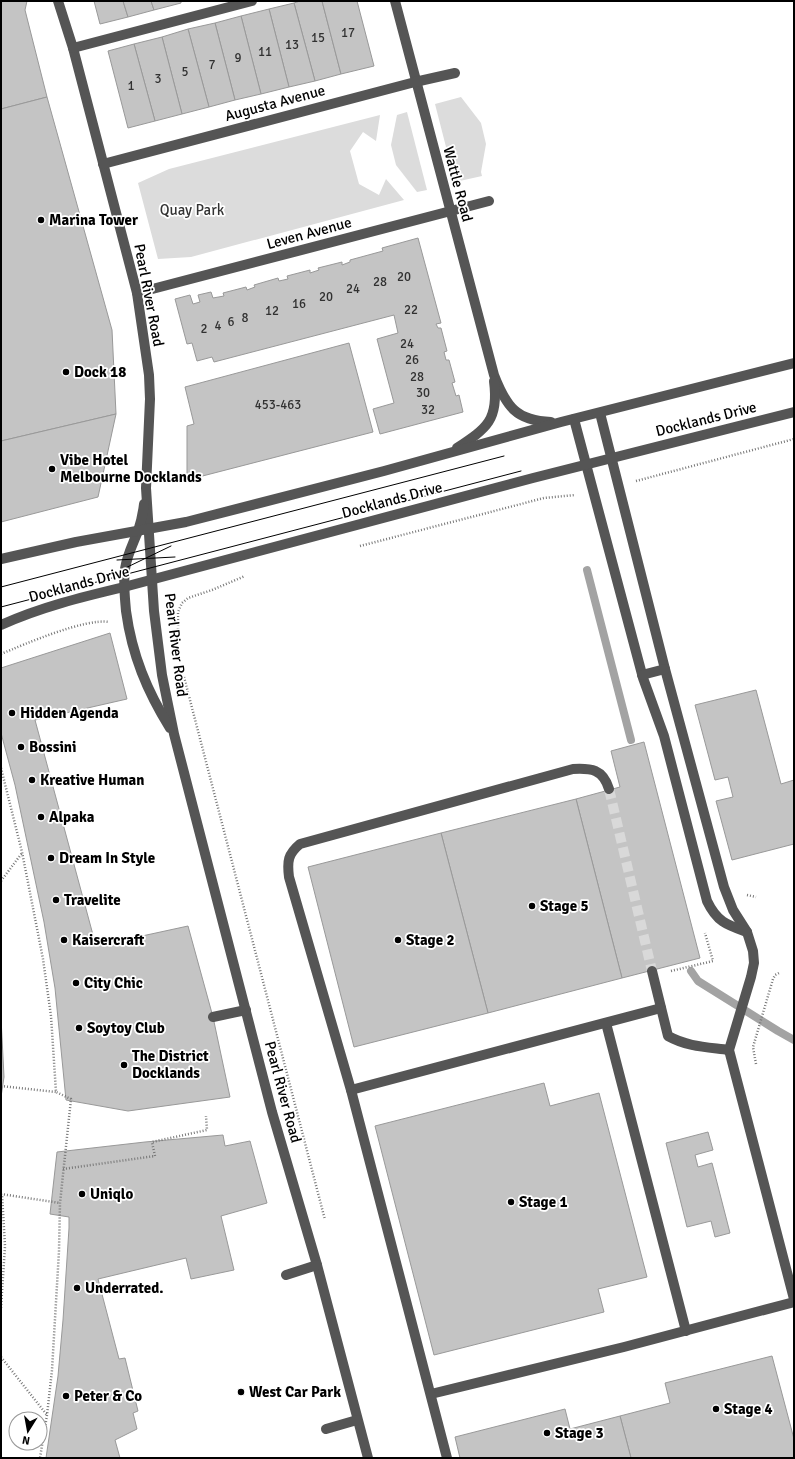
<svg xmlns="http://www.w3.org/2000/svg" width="795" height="1459" viewBox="0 0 795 1459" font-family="Signika,sans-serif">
	<rect width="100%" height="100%" fill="#fff"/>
	<!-- green -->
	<g fill="#dcdcdc">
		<polygon points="461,97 481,123 486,144 481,172 482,176 455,182 435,104"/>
		<polygon points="407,112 427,190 417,192 396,165 391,145 397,115"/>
		<polygon points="380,115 376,141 363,132 350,151 359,184 379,195 386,179 404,200 191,257 158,259 138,183 169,169"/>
	</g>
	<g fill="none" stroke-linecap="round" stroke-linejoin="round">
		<!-- stream -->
		<g stroke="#a3a3a3" stroke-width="8">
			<polyline points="587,570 631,740"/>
			<polyline points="691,971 698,981 778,1031 794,1040"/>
		</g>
	</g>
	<!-- building -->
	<g fill="#c4c4c4" stroke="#999">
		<polygon points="1,1 27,1 25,10 47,97 1,109"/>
		<polygon points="94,1 123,1 128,17 100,24"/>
		<polygon points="123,1 151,1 154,10 128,17"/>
		<polygon points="151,1 181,1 181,3 154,10"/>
		<polygon points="300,1 322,1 341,74 315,81 294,3"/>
		<polygon points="322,1 357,1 374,66 341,74"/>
		<polygon points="294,3 315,81 289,87 269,9"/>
		<polygon points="269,9 289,87 261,94 241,16"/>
		<polygon points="241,16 261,94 235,100 215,23"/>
		<polygon points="215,23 235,100 209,107 188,29"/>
		<polygon points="188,29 209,107 182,114 162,37"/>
		<polygon points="162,37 182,114 155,121 134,44"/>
		<polygon points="134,44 155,121 128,128 108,51"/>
		<polygon points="47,97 112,330 116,414 1,441 1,109"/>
		<polygon points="418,238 441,323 436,324 438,328 441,328 447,351 444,352 446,360 449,360 455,382 452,383 456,396 459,395 463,412 380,434 373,409 394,403 377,339 398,333 394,315 214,362 212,357 197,361 192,343 187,344 175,299 190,295 193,304 200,302 198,295 211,292 213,298 224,296 223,293 246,287 247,290 255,287 254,285 278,278 279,281 288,279 287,276 310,270 310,273 319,270 318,268 342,262 342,265 350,262 350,260 383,251 382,248"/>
		<polygon points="349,343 373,432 187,480 187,426 194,424 185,387"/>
		<polygon points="116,414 98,497 1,522 1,441"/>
		<polygon points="110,633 127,699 35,720 96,946 188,926 213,1017 230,1097 128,1111 66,1100 55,988 44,922 15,785 1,733 1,668"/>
		<polygon points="756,690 781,784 794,780 794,844 732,860 716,801 733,797 728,777 715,780 695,705"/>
		<polygon points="644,742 700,958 622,978 576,799 620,787 611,751"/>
		<polygon points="576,799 622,978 488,1013 441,833"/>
		<polygon points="441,833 488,1013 354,1047 308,867"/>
		<polygon points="1,1018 4,1077 1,1097"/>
		<polygon points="544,1083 550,1106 599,1093 647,1277 598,1289 604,1312 434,1355 375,1126"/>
		<polygon points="708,1132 713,1150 695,1155 698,1167 712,1163 730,1233 715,1237 711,1221 687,1227 666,1143"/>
		<polygon points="223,1135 225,1146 250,1141 267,1203 221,1216 234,1270 191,1279 186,1258 98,1279 119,1359 125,1358 138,1411 133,1413 137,1429 115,1440 120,1458 46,1458 58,1376 63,1320 69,1228 69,1217 50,1214 57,1152 145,1142"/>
		<polygon points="772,1356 794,1439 794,1458 631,1458 620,1416 670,1403 665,1383"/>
		<polygon points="565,1409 570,1429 620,1416 631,1458 460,1458 455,1437"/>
	</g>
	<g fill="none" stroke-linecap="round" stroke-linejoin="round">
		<!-- minor-tunnel -->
		<polyline stroke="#d9d9d9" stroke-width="10" stroke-dasharray="10 5" stroke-linecap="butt" points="609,789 652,971"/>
		<!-- path -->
		<g stroke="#777" stroke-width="2.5" stroke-dasharray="1 2" stroke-linecap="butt">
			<polyline points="636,481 794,439"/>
			<polyline points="360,546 544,498 575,495"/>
			<polyline points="178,632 178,612 182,603 188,598 212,590 245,576"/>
			<path d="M1 654C25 644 85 618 109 622"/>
			<polyline points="184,677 325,1220"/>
			<polyline points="1,768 22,852 43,959 51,1016 56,1092 71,1099 60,1203 59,1251 52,1370 47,1415 40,1458"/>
			<polyline points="1,881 22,853"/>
			<polyline points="747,895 756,897"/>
			<polyline points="671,971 713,961 705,933"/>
			<polyline points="756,1064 753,1047 773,979 775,975 779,973"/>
			<polyline points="1,1086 56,1092"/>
			<polyline points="63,1169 155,1156 152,1142 207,1130 206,1116"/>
			<polyline points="1,1194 60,1203"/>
			<polyline points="1,1308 5,1246 2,1194"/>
			<polyline points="1,1357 47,1415"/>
		</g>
		<!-- minor -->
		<g stroke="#555" stroke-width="10">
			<polyline points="58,1 73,48 137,293 149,375 150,399 146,488 154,611 162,675 174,734 272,1112 317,1265 368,1458"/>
			<path d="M395 1 494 375C506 406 516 421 551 422"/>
			<polyline points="73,48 252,1"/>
			<polyline points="103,164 415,82 455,73"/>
			<polyline points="137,293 489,201"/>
			<polyline points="600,413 665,669 724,887 733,910 747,932 753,951 754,963 751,977 729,1050 794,1299"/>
			<path d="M574 419 643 678 664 736 707 901C717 922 727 925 747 932"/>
			<path d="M457 448C487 428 499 420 494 381"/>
			<path d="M144 504C143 513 141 522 138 531 133 544 127 555 125 569 123 583 125 598 126 611 132 655 147 691 170 728"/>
			<polyline points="1,559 76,542 186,522 384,471 561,422 794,363"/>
			<path d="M1 625C41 607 82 597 124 587L533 478 794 412"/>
			<polyline points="642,675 665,669"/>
			<path d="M652 971 668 1036C688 1047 706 1047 729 1050"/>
			<polyline points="213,1017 246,1010"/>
			<polyline points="606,1023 686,1331"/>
			<polyline points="351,1090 661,1008"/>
			<polyline points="286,1275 317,1265"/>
			<polyline points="431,1394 624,1347 794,1302"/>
			<polyline points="326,1429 357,1420"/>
			<path d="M447 1458 351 1090 289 877C287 861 288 854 300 844L573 769C591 768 603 769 609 789"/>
		</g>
		<!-- tram -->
		<g stroke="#000" stroke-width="1">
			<polyline points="117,560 175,557"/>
			<polyline points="115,573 171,546"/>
			<polyline points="1,587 504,456"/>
			<polyline points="1,607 521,471"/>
		</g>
	</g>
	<!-- markers -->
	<g fill="#000" stroke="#fff" stroke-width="1.5">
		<circle cx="41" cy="220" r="4"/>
		<circle cx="66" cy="372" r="4"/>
		<circle cx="52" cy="469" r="4"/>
		<circle cx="12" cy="713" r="4"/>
		<circle cx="21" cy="747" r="4"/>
		<circle cx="32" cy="780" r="4"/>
		<circle cx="41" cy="817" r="4"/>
		<circle cx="51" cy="858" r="4"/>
		<circle cx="56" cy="900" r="4"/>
		<circle cx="532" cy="906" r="4"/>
		<circle cx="64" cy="940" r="4"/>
		<circle cx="398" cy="940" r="4"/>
		<circle cx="76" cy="983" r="4"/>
		<circle cx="79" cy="1028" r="4"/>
		<circle cx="124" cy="1065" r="4"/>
		<circle cx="82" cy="1194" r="4"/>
		<circle cx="511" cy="1202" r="4"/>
		<circle cx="77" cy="1288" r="4"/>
		<circle cx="241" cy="1392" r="4"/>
		<circle cx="66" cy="1396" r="4"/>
		<circle cx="716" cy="1409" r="4"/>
		<circle cx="547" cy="1433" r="4"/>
	</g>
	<g text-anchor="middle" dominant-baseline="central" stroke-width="3.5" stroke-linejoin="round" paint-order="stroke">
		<!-- number labels -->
		<g font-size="13" fill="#313131">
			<text x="348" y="33">17</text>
			<text x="318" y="38">15</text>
			<text x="292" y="45">13</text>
			<text x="265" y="52">11</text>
			<text x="238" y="58">9</text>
			<text x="212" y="65">7</text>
			<text x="185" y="72">5</text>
			<text x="158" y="79">3</text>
			<text x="131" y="86">1</text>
			<text x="404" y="277">20</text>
			<text x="380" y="282">28</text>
			<text x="353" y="289">24</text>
			<text x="326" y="297">20</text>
			<text x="299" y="304">16</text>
			<text x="411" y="310">22</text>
			<text x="272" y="311">12</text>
			<text x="245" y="318">8</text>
			<text x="231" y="322">6</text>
			<text x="218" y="326">4</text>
			<text x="204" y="329">2</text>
			<text x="407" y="344">24</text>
			<text x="412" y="360">26</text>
			<text x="417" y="377">28</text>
			<text x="423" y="393">30</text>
			<text x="278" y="405">453-463</text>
			<text x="428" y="410">32</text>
		</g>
		<!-- street labels -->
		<g font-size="15" fill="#000" stroke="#fff">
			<text transform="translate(275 103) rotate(-15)">Augusta Avenue</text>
			<text transform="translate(458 184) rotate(75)">Wattle Road</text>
			<text transform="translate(309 233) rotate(-15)">Leven Avenue</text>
			<text transform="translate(149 295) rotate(79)">Pearl River Road</text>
			<text transform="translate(706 419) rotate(-14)">Docklands Drive</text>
			<text transform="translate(392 500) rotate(-15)">Docklands Drive</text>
			<text transform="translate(79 584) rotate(-15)">Docklands Drive</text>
			<text transform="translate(176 645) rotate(83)">Pearl River Road</text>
			<text transform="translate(283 1092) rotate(75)">Pearl River Road</text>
		</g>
		<!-- park labels -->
		<g font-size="15" fill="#333" stroke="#fff">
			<text x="192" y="210">Quay Park</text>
		</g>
		<!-- poi labels -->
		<g font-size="15" font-weight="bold" fill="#000" stroke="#fff" text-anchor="start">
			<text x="49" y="220">Marina Tower</text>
			<text x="74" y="372">Dock 18</text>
			<text x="60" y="460">Vibe Hotel<tspan x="60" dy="17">Melbourne Docklands</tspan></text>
			<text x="20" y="713">Hidden Agenda</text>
			<text x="29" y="747">Bossini</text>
			<text x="40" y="780">Kreative Human</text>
			<text x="49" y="817">Alpaka</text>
			<text x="59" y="858">Dream In Style</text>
			<text x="64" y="900">Travelite</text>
			<text x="540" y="906">Stage 5</text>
			<text x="72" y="940">Kaisercraft</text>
			<text x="406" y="940">Stage 2</text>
			<text x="84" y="983">City Chic</text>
			<text x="87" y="1028">Soytoy Club</text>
			<text x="132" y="1056">The District<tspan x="132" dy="17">Docklands</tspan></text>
			<text x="90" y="1194">Uniqlo</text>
			<text x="519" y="1202">Stage 1</text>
			<text x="85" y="1288">Underrated.</text>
			<text x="249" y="1392">West Car Park</text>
			<text x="74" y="1396">Peter &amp; Co</text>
			<text x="724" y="1409">Stage 4</text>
			<text x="555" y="1433">Stage 3</text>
		</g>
	</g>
	<!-- border -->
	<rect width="795" height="1459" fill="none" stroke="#000000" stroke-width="4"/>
	<!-- north arrow -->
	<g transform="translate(28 1431) rotate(191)"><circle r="19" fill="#ffffff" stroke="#999999"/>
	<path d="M0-3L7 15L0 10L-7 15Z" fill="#000000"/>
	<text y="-6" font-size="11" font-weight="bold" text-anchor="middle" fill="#000000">N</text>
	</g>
</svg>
